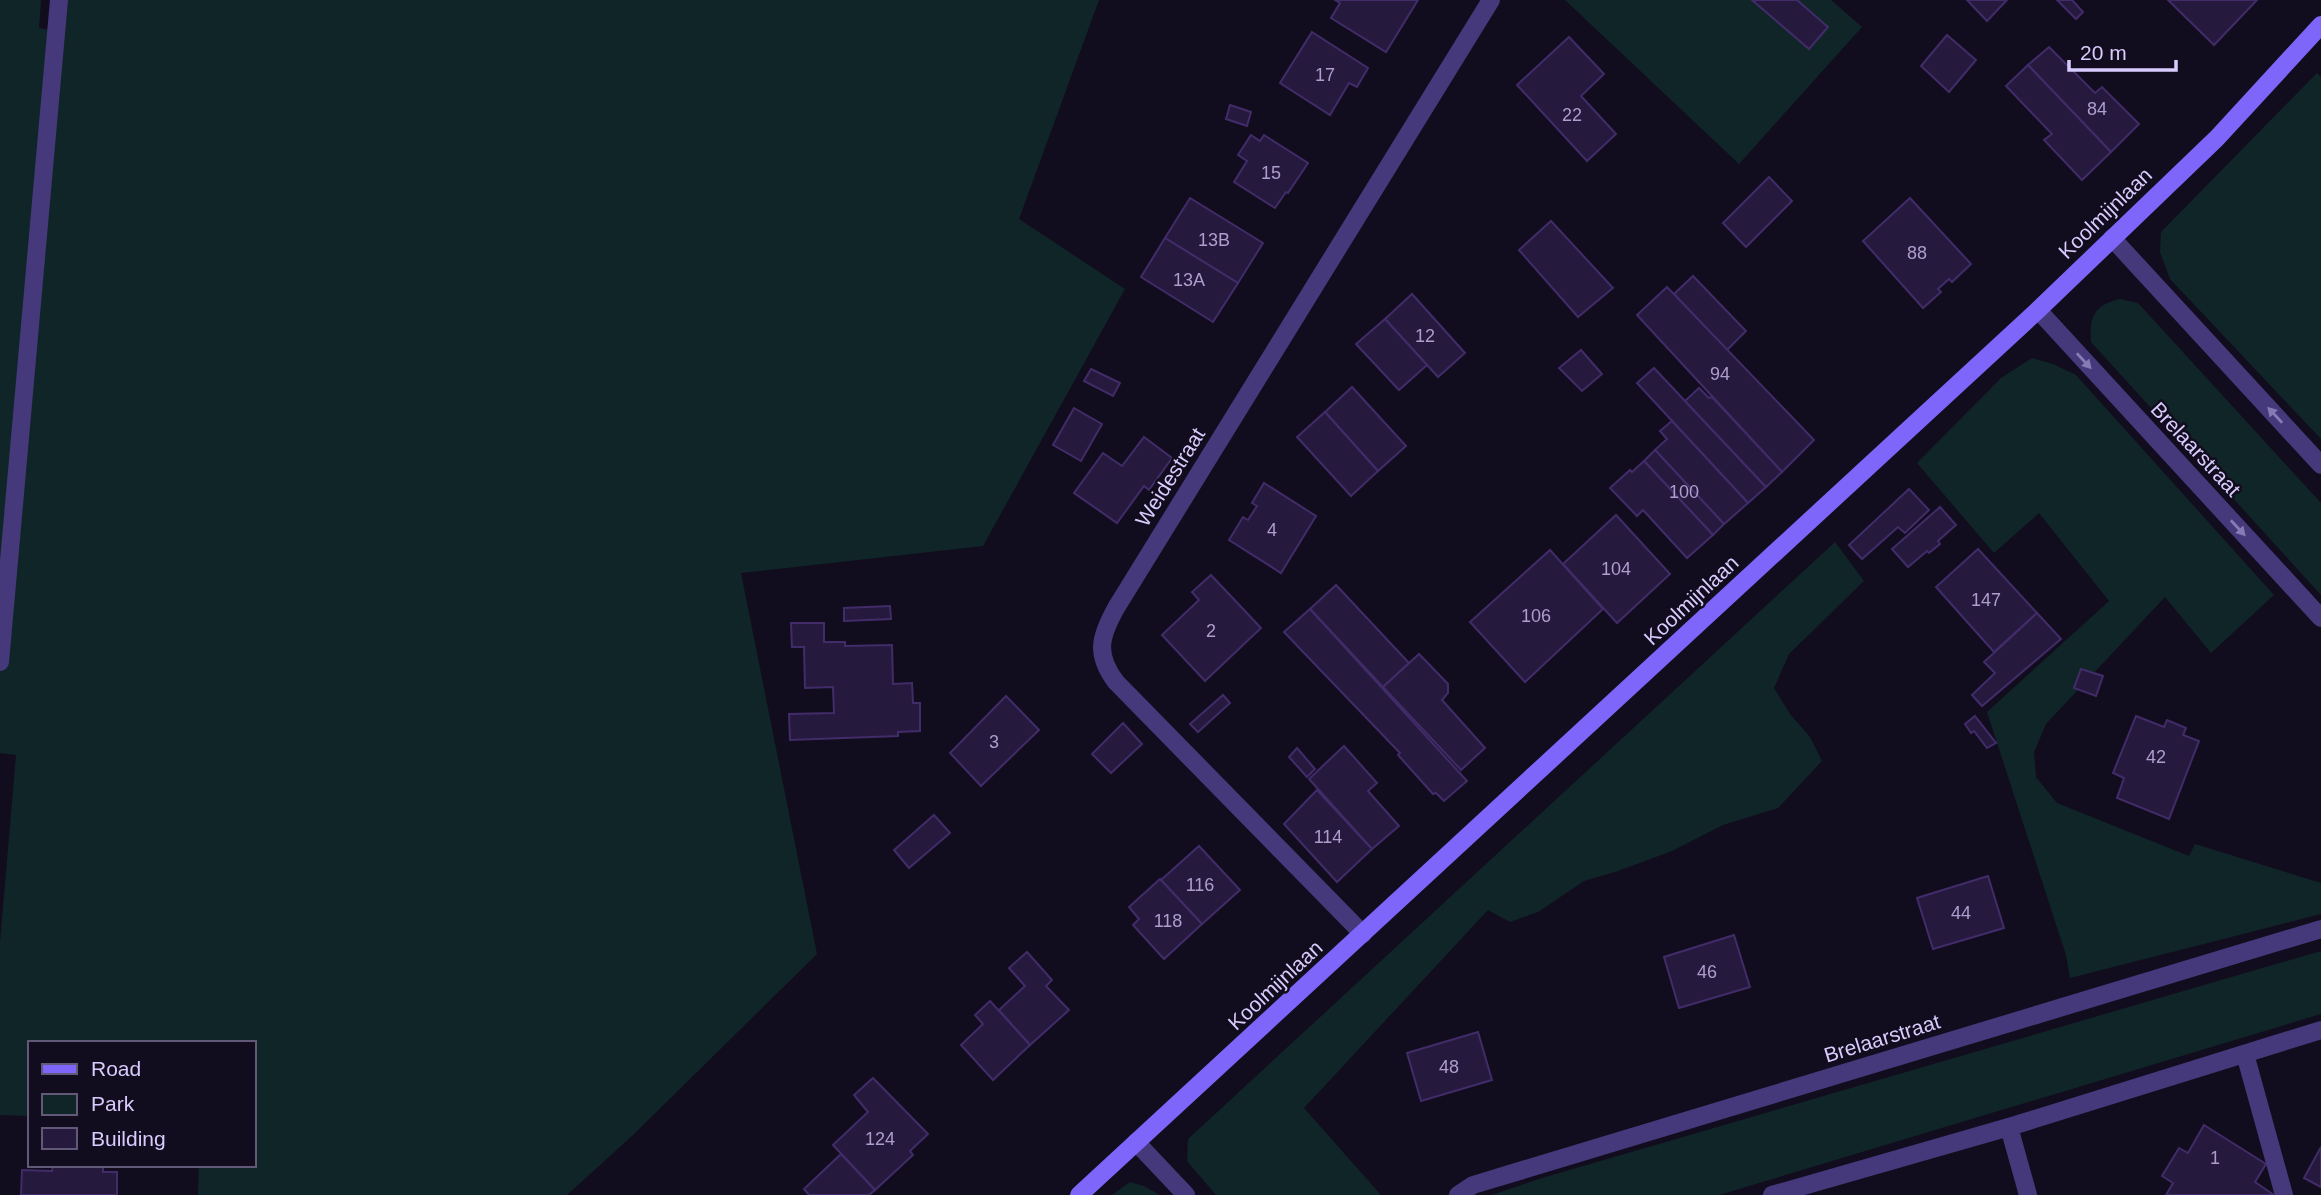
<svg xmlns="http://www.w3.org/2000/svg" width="2321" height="1195" viewBox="0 0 2321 1195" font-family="Arial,sans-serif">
	<rect width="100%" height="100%" fill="#120d1e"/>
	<!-- green -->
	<g fill="#102527">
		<polygon points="0,0 41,0 39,28 62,32 67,0 1099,0 1019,219 1125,289 983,546 741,573 817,954 633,1135 567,1195 198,1195 199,1165 254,1165 254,1043 30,1043 30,1116 0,1115 0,942 16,755 0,753"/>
		<polygon points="1565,0 1831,0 1862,27 1739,164"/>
		<polygon points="2317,73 2321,77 2321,439 2170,279 2160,252 2161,232"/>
		<path d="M2120 299 2138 303 2321 503V595L2091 342C2089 317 2094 305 2120 299Z"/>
		<polygon points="2032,358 2053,364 2076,375 2274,595 2211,653 2165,597 2046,724 2034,752 2036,777 2057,803 2189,856 2195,844 2321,883 2321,914 2070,978 2066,955 1987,712 2109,601 2039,513 1994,553 1917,463 2001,378"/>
		<polygon points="1835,542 1864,581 1789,654 1774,688 1790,714 1810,737 1822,761 1778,808 1723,825 1672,851 1618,871 1584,881 1538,912 1510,922 1488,910 1304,1108 1381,1195 1216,1195 1187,1161 1188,1139"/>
		<polygon points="2321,951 2321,1014 1719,1195 1492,1195 1542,1178"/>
		<polygon points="1130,1182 1144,1186 1160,1195 1112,1195"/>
	</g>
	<!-- building -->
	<g fill="#26193e" stroke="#412c69" stroke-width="2">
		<polygon points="1335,0 1418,0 1386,52 1331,18 1340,3"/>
		<polygon points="1752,0 1797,0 1828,27 1809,49"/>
		<polygon points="1967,0 2007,0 1987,21"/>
		<polygon points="2057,0 2072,0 2083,12 2076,19"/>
		<polygon points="2168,0 2257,0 2214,45"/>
		<polygon points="1312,32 1368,68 1357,87 1349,83 1330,115 1280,83"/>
		<polygon points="1947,35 1976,60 1949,92 1921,66"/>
		<polygon points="1569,37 1604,74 1581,96 1616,134 1587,161 1517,85"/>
		<polygon points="2049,47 2095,93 2102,87 2139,124 2111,152 2028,65"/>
		<polygon points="2028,65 2111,152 2082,180 2044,140 2052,134 2006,86"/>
		<polygon points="1230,105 1251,112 1247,126 1226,119"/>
		<polygon points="1251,135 1260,141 1264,135 1308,163 1288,193 1286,192 1275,208 1234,182 1247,161 1238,155"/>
		<polygon points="1769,177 1792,201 1746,247 1723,223"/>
		<polygon points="1190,198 1263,243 1238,283 1165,238"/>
		<polygon points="1910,198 1971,264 1952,282 1949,279 1938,289 1941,292 1923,308 1863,241"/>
		<polygon points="1551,221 1613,288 1578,317 1519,250"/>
		<polygon points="1165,238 1238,283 1213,322 1141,277"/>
		<polygon points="1693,276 1746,331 1727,350 1674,294"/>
		<polygon points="1667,287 1814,440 1782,472 1637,315"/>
		<polygon points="1412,294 1465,353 1438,377 1385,319"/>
		<polygon points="1385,319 1427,365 1399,390 1356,344"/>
		<polygon points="1581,350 1602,374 1582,391 1559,368"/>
		<polygon points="1654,368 1766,487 1748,503 1637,383"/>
		<polygon points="1091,369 1120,383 1113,396 1084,381"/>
		<polygon points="1352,387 1406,446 1378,471 1325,412"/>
		<polygon points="1699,388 1709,398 1712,397 1782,472 1766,487 1685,401"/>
		<polygon points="1074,408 1102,424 1081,461 1053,445"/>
		<polygon points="1325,412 1378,471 1351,496 1297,437"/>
		<polygon points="1672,421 1748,503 1724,524 1655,450 1667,439 1660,431"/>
		<polygon points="1144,437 1172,458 1149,490 1144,486 1117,523 1074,493 1103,453 1122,466"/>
		<polygon points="1655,450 1724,524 1713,535 1644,461"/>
		<polygon points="1644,461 1713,535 1687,558 1643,510 1637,516 1610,488 1630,470 1632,472"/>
		<polygon points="1264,483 1316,516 1281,573 1229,540 1243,517 1248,520 1257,506 1252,503"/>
		<polygon points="1909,489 1929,510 1905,533 1898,527 1862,559 1849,545"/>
		<polygon points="1940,507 1956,525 1938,541 1940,544 1929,553 1927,551 1908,567 1892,549"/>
		<polygon points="1616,515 1670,574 1617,623 1563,564"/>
		<polygon points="1978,549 2037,613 1994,652 1936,587"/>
		<polygon points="1550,550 1603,609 1525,682 1470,622"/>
		<polygon points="1211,575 1261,628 1205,681 1162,635 1199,600 1192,592"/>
		<polygon points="1336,585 1409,663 1383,687 1310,609"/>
		<polygon points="890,606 891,619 844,621 844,608"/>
		<polygon points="1310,609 1467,781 1444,801 1436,793 1433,794 1398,755 1400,753 1284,632"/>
		<polygon points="2037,613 2061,639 1982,706 1972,695 1995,673 1984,662"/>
		<polygon points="791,623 824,623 824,642 845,642 845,646 892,645 893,684 912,683 913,703 920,703 920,731 898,732 898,736 790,740 789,714 834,713 833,687 805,688 804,647 792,647"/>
		<polygon points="1419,654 1448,684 1448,693 1442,700 1485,748 1461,770 1383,687"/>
		<polygon points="2081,669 2103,676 2096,696 2074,688"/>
		<polygon points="1223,695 1230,703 1198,732 1190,724"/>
		<polygon points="1006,696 1039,730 981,786 950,753"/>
		<polygon points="1975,716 1996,743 1987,748 1974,731 1971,733 1965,724"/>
		<polygon points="2136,716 2164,727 2167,720 2186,728 2183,735 2199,741 2169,819 2117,798 2124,778 2113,773"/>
		<polygon points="1123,723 1142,744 1111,773 1092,754"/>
		<polygon points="1344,746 1377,783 1368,791 1399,826 1372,849 1309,779"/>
		<polygon points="1297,748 1315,769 1307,777 1289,757"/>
		<polygon points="1317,790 1372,849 1337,882 1284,824"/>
		<polygon points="934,815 950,833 909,868 894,850"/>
		<polygon points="1199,846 1240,890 1202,924 1161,880"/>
		<polygon points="1988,876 2004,928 1933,949 1917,898"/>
		<polygon points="1160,879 1202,924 1164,959 1133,925 1139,919 1129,907"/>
		<polygon points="1734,935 1750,987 1679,1008 1664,957"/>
		<polygon points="1027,952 1052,980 1046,986 1069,1010 1030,1045 999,1010 1025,986 1009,968"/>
		<polygon points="990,1001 1030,1045 993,1080 961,1045 983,1024 975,1015"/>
		<polygon points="1478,1032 1492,1080 1421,1101 1407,1053"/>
		<polygon points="873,1078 928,1134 910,1151 913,1155 875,1190 833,1145 868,1112 854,1095"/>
		<polygon points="2204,1125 2266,1164 2255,1182 2274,1195 2166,1195 2173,1183 2162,1176 2179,1148 2188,1153"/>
		<polygon points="2321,1147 2321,1187 2304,1178"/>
		<polygon points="841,1154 875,1190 869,1195 809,1195 804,1189"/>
		<polygon points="53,1165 103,1165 103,1172 117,1172 117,1195 21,1195 22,1170 52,1171"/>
	</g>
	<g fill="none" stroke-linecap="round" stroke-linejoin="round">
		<!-- lane -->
		<polyline stroke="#45397b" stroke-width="18" points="2245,1054 2284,1195"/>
		<!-- street -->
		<g stroke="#45397b" stroke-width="18">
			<polyline points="2112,238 2321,465"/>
			<polyline points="2038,310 2321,618"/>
			<polyline points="0,662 59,0"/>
			<path d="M1363 934 1116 682C1095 654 1100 637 1116 608L1491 0"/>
			<polyline points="2009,1127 2028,1195"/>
			<polyline points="1136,1142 1186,1195"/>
			<polyline points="1458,1195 1473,1185 2321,929"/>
			<polyline points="1772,1195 2009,1127 2321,1030"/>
		</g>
		<!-- secondary -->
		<polyline stroke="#7e66fa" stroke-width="18" points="1079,1195 2038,310 2217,138 2321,25"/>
	</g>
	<!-- one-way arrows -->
	<defs><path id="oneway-solid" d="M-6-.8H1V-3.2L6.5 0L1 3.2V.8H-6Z" transform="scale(1.75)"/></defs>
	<g fill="#877bb6">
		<use href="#oneway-solid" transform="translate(2084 361) rotate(47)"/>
		<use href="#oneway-solid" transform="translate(2275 415) rotate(-133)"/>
		<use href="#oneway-solid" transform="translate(2238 528) rotate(47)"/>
	</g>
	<g text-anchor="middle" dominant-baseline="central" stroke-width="5" stroke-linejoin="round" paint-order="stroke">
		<!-- number labels -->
		<g font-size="18" fill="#ac9ecd">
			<text x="1325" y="75">17</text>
			<text x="2097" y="109">84</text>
			<text x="1572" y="115">22</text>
			<text x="1271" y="173">15</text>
			<text x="1214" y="240">13B</text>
			<text x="1917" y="253">88</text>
			<text x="1189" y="280">13A</text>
			<text x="1425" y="336">12</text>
			<text x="1720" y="374">94</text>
			<text x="1684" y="492">100</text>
			<text x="1272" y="530">4</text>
			<text x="1616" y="569">104</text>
			<text x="1986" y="600">147</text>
			<text x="1536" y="616">106</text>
			<text x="1211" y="631">2</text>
			<text x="994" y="742">3</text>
			<text x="2156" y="757">42</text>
			<text x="1328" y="837">114</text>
			<text x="1200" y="885">116</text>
			<text x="1961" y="913">44</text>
			<text x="1168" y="921">118</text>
			<text x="1707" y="972">46</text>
			<text x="1449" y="1067">48</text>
			<text x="880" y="1139">124</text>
			<text x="2215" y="1158">1</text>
		</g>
		<!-- street labels -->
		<g font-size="21" fill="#d8cbfd" stroke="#120d1e">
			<text transform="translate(2105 213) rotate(-44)">Koolmijnlaan</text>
			<text transform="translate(2196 449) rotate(47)">Brelaarstraat</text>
			<text transform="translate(1170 477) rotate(-58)">Weidestraat</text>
			<text transform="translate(1691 600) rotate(-43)">Koolmijnlaan</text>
			<text transform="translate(1275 985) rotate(-43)">Koolmijnlaan</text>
			<text transform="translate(1882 1038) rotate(-17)">Brelaarstraat</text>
		</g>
	</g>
	<!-- legend -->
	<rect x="28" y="1041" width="228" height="126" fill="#120d1e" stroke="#615977" stroke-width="2"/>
	<rect x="42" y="1064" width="35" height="10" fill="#7e66fa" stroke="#615977" stroke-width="2"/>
	<text x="91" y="1076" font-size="21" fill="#d8cbfd">Road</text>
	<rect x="42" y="1094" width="35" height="21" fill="#102527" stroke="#615977" stroke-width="2"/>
	<text x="91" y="1111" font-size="21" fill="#d8cbfd">Park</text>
	<rect x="42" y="1128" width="35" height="21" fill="#26193e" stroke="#615977" stroke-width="2"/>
	<text x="91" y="1146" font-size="21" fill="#d8cbfd">Building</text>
	<!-- scale -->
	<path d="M2069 60v10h107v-10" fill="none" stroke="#d8cbfd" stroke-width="3.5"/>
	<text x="2080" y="60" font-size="21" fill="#d8cbfd" stroke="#120d1e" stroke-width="5" paint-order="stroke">20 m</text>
</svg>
